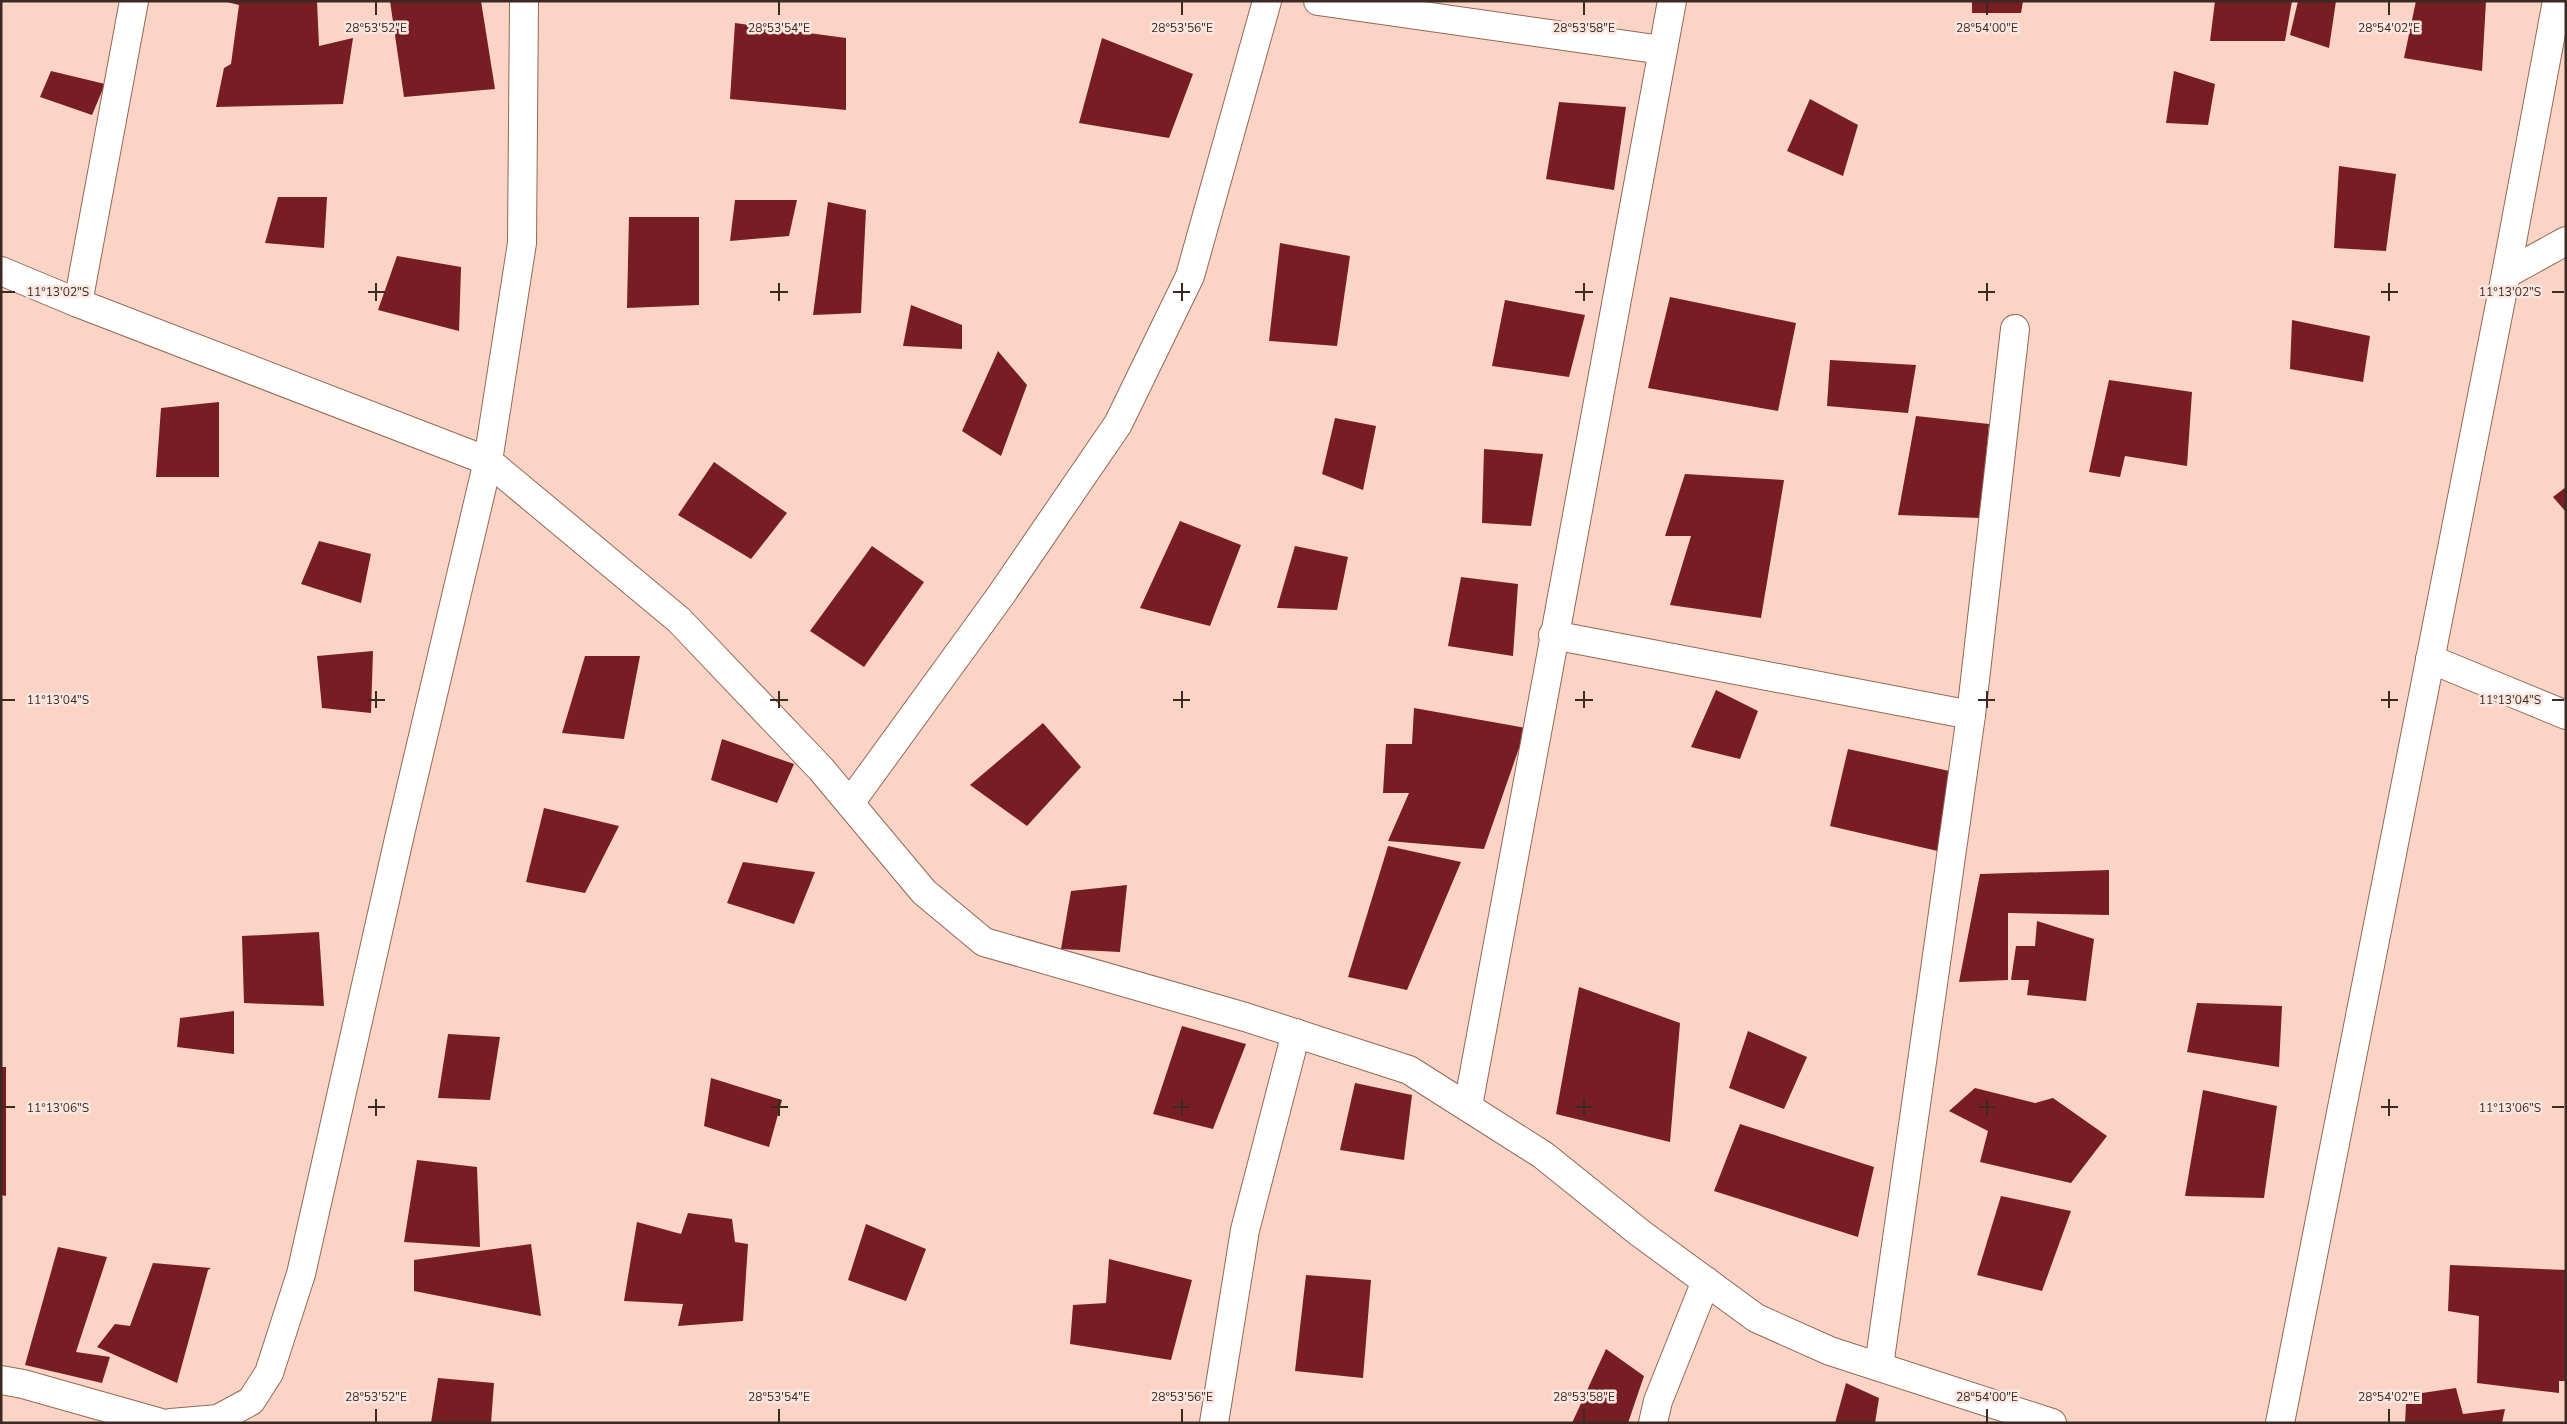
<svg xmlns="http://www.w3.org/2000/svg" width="2567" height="1424" viewBox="0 0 2567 1424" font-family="'Nunito Sans',sans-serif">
	<rect width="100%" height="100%" fill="#fbd4c5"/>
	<!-- building -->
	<g fill="#771d23">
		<polygon points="223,1 317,1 319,46 353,38 343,104 216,107 224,68 231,64 239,5"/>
		<polygon points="390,1 481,1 495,89 404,97"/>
		<polygon points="1972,1 2023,1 2021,13 1972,13"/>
		<polygon points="2215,1 2292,1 2285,41 2210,41"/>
		<polygon points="2298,1 2336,1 2329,48 2290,35"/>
		<polygon points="2416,1 2486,1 2482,71 2404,58"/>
		<polygon points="735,23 846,38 846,110 730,99"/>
		<polygon points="1102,38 1193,74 1169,138 1079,123"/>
		<polygon points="51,71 105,84 92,115 40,97"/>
		<polygon points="2174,71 2215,84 2208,125 2166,123"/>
		<polygon points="1810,99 1858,125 1843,176 1787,151"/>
		<polygon points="1559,102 1626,107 1614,190 1546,179"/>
		<polygon points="2339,166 2396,174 2386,251 2334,248"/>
		<polygon points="278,197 327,197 324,248 265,243"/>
		<polygon points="735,200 797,200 789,236 730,241"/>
		<polygon points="828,202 866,210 861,313 813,315"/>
		<polygon points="629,217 699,217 699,305 627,308"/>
		<polygon points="1280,243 1350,256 1337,346 1269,341"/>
		<polygon points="397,256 461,267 459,331 378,310"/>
		<polygon points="1670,297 1796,323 1778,411 1648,388"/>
		<polygon points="1505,300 1585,315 1569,377 1492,366"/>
		<polygon points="911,305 962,325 962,349 903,346"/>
		<polygon points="2292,320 2370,336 2363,382 2290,369"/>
		<polygon points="998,351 1027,385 1001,456 962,431"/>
		<polygon points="1830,360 1916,365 1908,413 1827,406"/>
		<polygon points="2109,380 2192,392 2187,466 2125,456 2120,477 2089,472"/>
		<polygon points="219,402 219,477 156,477 161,408"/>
		<polygon points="1916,416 1989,424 1980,518 1898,515"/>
		<polygon points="1335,418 1376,426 1363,490 1322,474"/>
		<polygon points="1484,449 1543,454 1531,526 1482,523"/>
		<polygon points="714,462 787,513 751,559 678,515"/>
		<polygon points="1685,474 1784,480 1761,618 1670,605 1691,536 1665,536"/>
		<polygon points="2566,487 2566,512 2553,497"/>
		<polygon points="1180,521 1241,545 1210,626 1140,608"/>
		<polygon points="319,541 371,554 361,603 301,584"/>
		<polygon points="872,546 924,582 864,667 810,631"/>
		<polygon points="1295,546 1348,557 1337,610 1277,608"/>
		<polygon points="1461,577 1518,584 1513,656 1448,646"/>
		<polygon points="373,651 371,713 322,708 317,656"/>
		<polygon points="585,656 640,656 624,739 562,733"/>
		<polygon points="1716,690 1758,711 1740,759 1691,747"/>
		<polygon points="1414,708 1526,728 1484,849 1388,841 1409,793 1383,793 1386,744 1412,744"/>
		<polygon points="1043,723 1081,767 1027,826 970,785"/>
		<polygon points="722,739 794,764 777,803 711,780"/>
		<polygon points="1848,749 1954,772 1942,852 1830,826"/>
		<polygon points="544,808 619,826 585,893 526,882"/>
		<polygon points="1388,846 1461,862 1407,990 1348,977"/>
		<polygon points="743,862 815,872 794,924 727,903"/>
		<polygon points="2109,870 2109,915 2008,913 2008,980 1959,982 1980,874"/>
		<polygon points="1127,885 1120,952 1061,949 1071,891"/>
		<polygon points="2037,921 2094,939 2086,1001 2027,995 2029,980 2011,980 2016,946 2035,946"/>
		<polygon points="319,932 324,1006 244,1003 242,936"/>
		<polygon points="1579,987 1680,1023 1670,1142 1556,1114"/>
		<polygon points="2197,1003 2282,1006 2279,1067 2187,1052"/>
		<polygon points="234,1011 234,1054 177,1047 180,1018"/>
		<polygon points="1182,1026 1246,1044 1213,1129 1153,1114"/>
		<polygon points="1748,1031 1807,1057 1784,1109 1729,1088"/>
		<polygon points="448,1034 500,1037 490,1100 438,1098"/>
		<polygon points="1,1067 6,1067 6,1196 1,1195"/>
		<polygon points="711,1078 782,1100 769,1147 704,1126"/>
		<polygon points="1355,1083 1412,1095 1404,1160 1340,1150"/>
		<polygon points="1975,1088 2035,1103 2053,1098 2107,1136 2071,1183 1980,1162 1988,1131 1949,1111"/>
		<polygon points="2203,1090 2277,1106 2264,1198 2185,1196"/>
		<polygon points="1740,1124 1874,1167 1858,1237 1714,1191"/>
		<polygon points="417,1160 477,1167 480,1247 404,1242"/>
		<polygon points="2001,1196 2071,1211 2042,1291 1977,1275"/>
		<polygon points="688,1213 732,1219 735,1242 748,1244 743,1321 678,1326 683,1304 624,1301 637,1222 681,1234"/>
		<polygon points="866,1224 926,1249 906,1301 848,1280"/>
		<polygon points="531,1244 541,1316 414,1291 414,1260"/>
		<polygon points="58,1247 107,1257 76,1352 110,1357 102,1383 25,1365"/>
		<polygon points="1109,1259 1192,1280 1171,1360 1070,1344 1073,1305 1106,1303"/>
		<polygon points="153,1263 211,1268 208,1270 177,1383 97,1347 115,1324 130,1326"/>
		<polygon points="2450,1265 2566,1270 2566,1381 2559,1381 2559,1393 2477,1383 2479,1316 2448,1311"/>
		<polygon points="1306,1275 1371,1280 1363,1378 1295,1371"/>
		<polygon points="1606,1349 1644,1376 1628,1423 1572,1423"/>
		<polygon points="438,1378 494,1383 491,1423 431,1423"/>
		<polygon points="1846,1383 1879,1398 1875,1423 1835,1423"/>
		<polygon points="2456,1388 2463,1414 2505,1409 2502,1423 2405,1423 2406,1404 2422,1404 2422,1393"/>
	</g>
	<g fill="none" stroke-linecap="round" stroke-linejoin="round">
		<defs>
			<g id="minor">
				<polyline points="1318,1 1662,50"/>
				<polyline points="1,271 78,303 488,461 679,620 821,769 924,892 984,942 1245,1017 1409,1070 1543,1155 1640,1233 1756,1318 1830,1351 2052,1423"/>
				<polyline points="2506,274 2566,241"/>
				<polyline points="78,303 134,1"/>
				<polyline points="1553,635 1971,715"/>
				<polyline points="2430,659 2566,715"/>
				<polyline points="850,803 1001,595 1118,424 1190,276 1267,1"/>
				<polyline points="1468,1106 1672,1"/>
				<polyline points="1879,1366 1971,715 2015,329"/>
				<polyline points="1,1380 23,1384 161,1423"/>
				<polyline points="171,1423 218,1419 251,1401 269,1373 301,1274 400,834 488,461 522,243 524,1"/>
				<polyline points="1214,1423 1245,1230 1296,1033"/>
				<polyline points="1653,1423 1658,1401 1706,1281"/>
				<polyline points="2280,1423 2506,274 2557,1"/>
			</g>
		</defs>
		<!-- minor casing -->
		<use href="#minor" stroke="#926857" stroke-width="30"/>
		<!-- minor -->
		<use href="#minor" stroke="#fff" stroke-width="28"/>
	</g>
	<!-- ticks -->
	<path fill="none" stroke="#3c2a22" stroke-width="2" d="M376 2V15M779 2V15M1182 2V15M1584 2V15M1987 2V15M2389 2V15M376 283V301M779 283V301M1182 283V301M1584 283V301M1987 283V301M2389 283V301M2 292H15M368 292H385M770 292H788M1173 292H1190M1575 292H1593M1978 292H1995M2381 292H2398M2552 292H2564M376 691V708M779 691V708M1182 691V708M1584 691V708M1987 691V708M2389 691V708M2 700H15M368 700H385M770 700H788M1173 700H1190M1575 700H1593M1978 700H1995M2381 700H2398M2552 700H2564M376 1099V1116M779 1099V1116M1182 1099V1116M1584 1099V1116M1987 1099V1116M2389 1099V1116M2 1107H15M368 1107H385M770 1107H788M1173 1107H1190M1575 1107H1593M1978 1107H1995M2381 1107H2398M2552 1107H2564M376 1409V1422M779 1409V1422M1182 1409V1422M1584 1409V1422M1987 1409V1422M2389 1409V1422"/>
	<g font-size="12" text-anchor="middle" fill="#3c2a22" stroke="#fae6df" stroke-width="5" stroke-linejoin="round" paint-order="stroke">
		<text x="376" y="32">28°53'52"E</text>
		<text x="779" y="32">28°53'54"E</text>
		<text x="1182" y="32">28°53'56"E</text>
		<text x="1584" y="32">28°53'58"E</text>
		<text x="1987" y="32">28°54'00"E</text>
		<text x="2389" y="32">28°54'02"E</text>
		<text x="58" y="296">11°13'02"S</text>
		<text x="2510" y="296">11°13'02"S</text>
		<text x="58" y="704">11°13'04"S</text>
		<text x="2510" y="704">11°13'04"S</text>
		<text x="58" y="1112">11°13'06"S</text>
		<text x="2510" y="1112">11°13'06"S</text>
		<text x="376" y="1401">28°53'52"E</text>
		<text x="779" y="1401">28°53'54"E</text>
		<text x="1182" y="1401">28°53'56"E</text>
		<text x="1584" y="1401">28°53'58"E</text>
		<text x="1987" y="1401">28°54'00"E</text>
		<text x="2389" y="1401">28°54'02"E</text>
	</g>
	<!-- border -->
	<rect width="2567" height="1424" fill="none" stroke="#3c2a22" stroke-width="5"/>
</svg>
